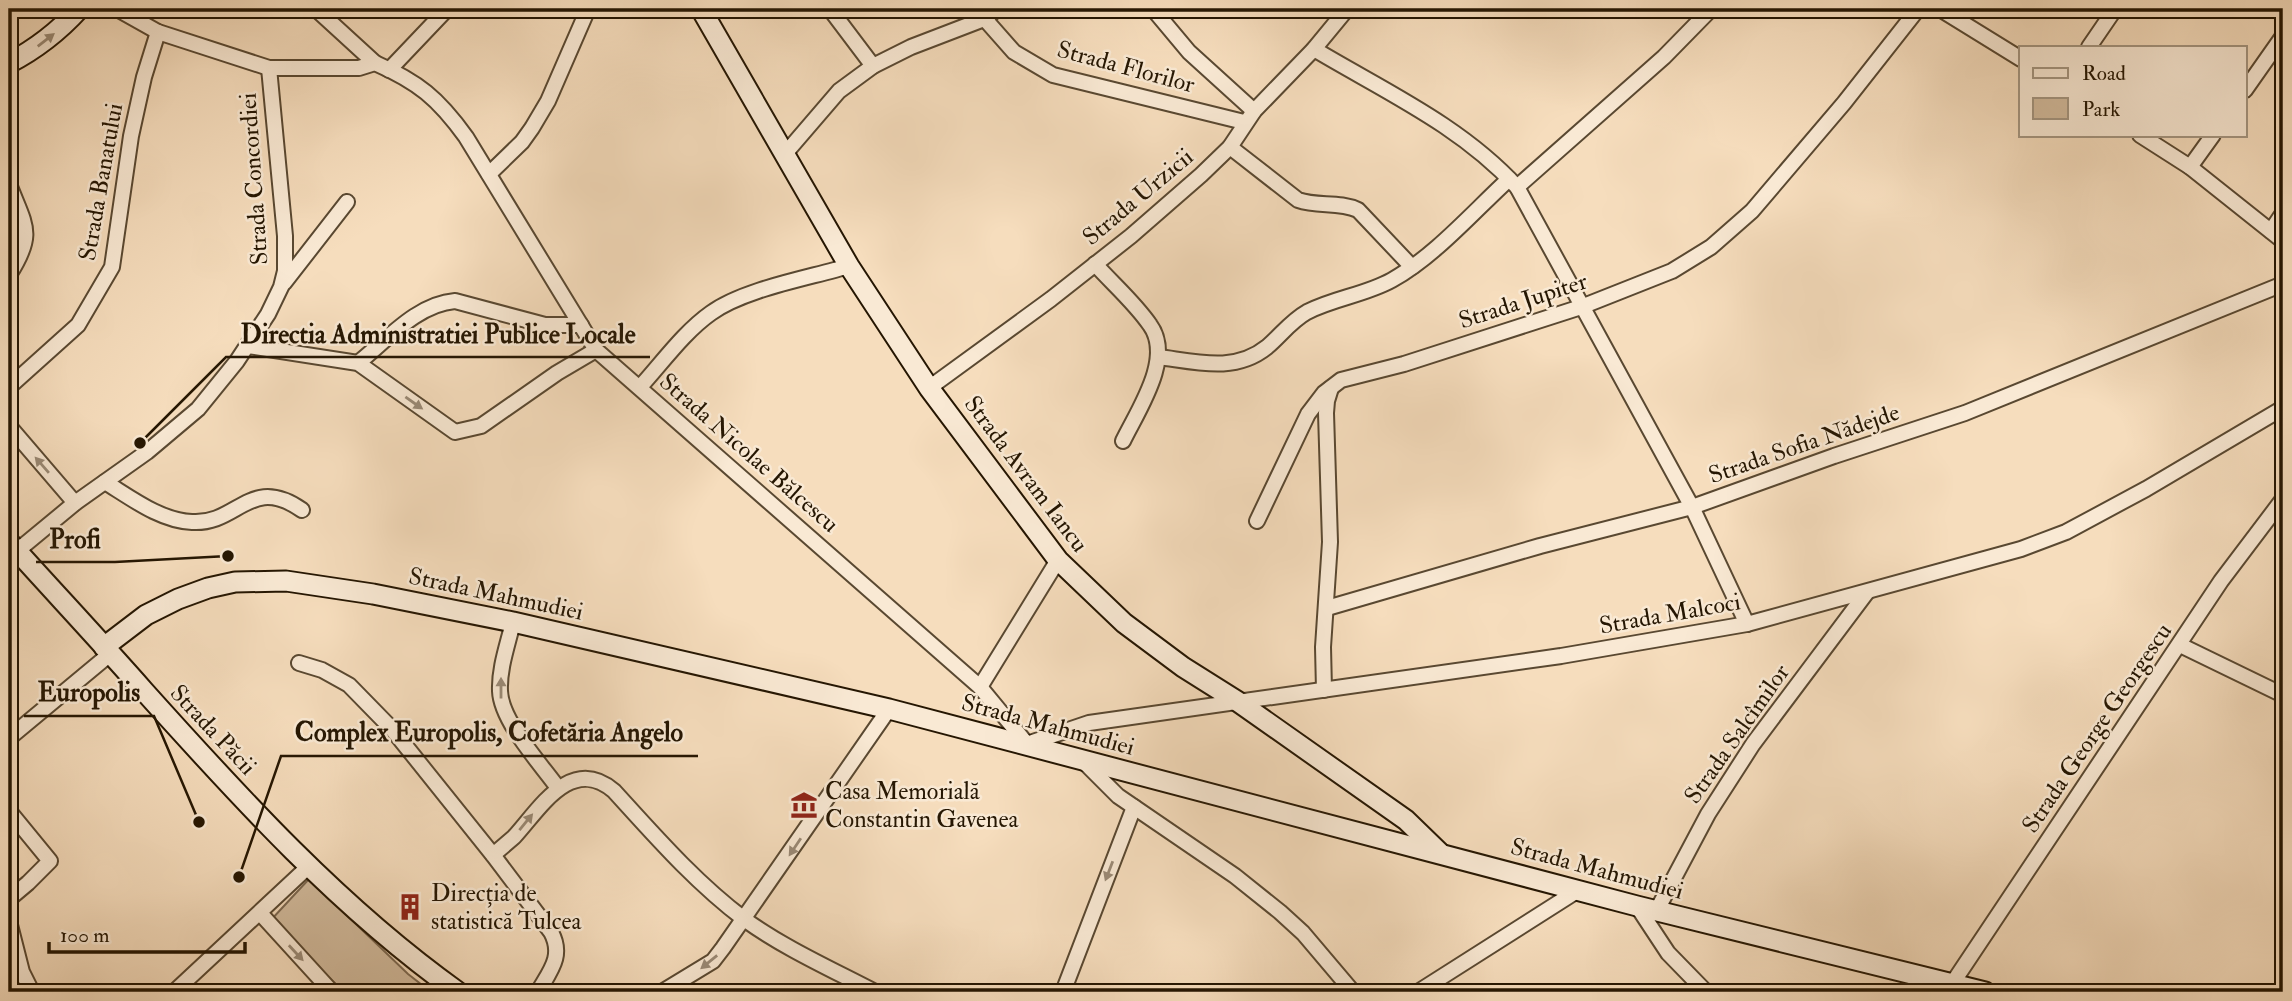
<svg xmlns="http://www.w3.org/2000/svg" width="2292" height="1001" viewBox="0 0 2292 1001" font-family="'IM FELL Double Pica',serif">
	<rect width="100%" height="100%" fill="#f6ddbd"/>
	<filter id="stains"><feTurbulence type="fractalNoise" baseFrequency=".00286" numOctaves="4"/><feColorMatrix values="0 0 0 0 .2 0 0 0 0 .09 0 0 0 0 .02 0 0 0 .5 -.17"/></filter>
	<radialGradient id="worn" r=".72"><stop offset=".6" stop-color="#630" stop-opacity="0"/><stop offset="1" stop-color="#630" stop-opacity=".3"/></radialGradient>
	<!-- green -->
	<polygon fill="#d2bb9d" stroke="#7c6850" stroke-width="2" points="309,879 408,974 431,992 344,992 270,921"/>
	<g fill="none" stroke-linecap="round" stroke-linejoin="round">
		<defs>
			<g id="street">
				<path d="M117 9 158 32 269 68H359L375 63C418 82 438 98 466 137L596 350 980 687 1027 744 1089 723 1561 656 1747 624 2021 549 2066 532 2146 489 2283 408"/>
				<polyline points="316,9 375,63"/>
				<polyline points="830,9 873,66"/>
				<polyline points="976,9 1014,52 1053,75 1244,122"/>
				<polyline points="1153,9 1189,52 1254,111"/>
				<polyline points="1940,9 2021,59"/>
				<polyline points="2089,47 2115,9"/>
				<path d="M1314 49C1384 91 1460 125 1517 187L1692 507 1747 624"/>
				<polyline points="389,70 447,9"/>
				<polyline points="2245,90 2283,36"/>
				<polyline points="2140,135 2190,167 2283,241"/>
				<path d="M1230 147 1298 200C1318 207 1339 201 1358 210L1412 267"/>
				<polyline points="784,155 839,91 873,66 911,47 984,19 997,9"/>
				<polyline points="2190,167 2213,135"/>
				<polyline points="489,174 522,142 532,128 548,101 588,9"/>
				<path d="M9 184C25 226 36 233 9 275"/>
				<polyline points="1517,187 1664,57 1711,9"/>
				<polyline points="2271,231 2283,213"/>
				<path d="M1095 264C1113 284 1135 303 1150 325 1174 358 1138 410 1123 441"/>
				<polyline points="284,283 347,202"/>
				<polyline points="248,346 358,363 455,432 481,426 557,373 596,350"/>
				<path d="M1159 357C1197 362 1235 373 1267 347 1281 335 1291 321 1307 312 1334 298 1365 295 1392 280 1435 256 1473 212 1509 179"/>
				<path d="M358 363C387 340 417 304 455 301L545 325H581"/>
				<polyline points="9,387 78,325 112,267 131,136 144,77 158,32"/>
				<path d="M640 387C662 363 684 332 711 313 744 289 809 278 849 266"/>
				<polyline points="929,388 1051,299 1131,236 1201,175 1230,147 1254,111 1314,49 1347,9"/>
				<polyline points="9,426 75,503"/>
				<path d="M105 482C131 498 161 521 192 522 238 525 250 474 302 510"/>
				<polyline points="1257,521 1308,414 1324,393 1341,380 1404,364 1581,307 1672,271 1711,247 1752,211 1844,103 1918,9"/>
				<polyline points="17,551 75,503 147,452 198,409 237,361 268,314 281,287 285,271 285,236 269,68"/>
				<polyline points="1327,608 1540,546 1692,507 1834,456 1965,413 2283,284"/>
				<path d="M513 622C508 644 499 668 500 691 501 721 540 763 558 788"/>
				<polyline points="2180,645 2283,695"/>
				<path d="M299 663 322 670 349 685 392 729 493 855 551 932C564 956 550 971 538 992"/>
				<polyline points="980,687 1058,560"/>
				<polyline points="1324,690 1323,647 1330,542 1326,413 1327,401 1331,388"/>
				<polyline points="9,738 110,654"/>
				<polyline points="1083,761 1118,796 1235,876 1280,912 1303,933 1353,992"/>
				<polyline points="9,811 50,861 28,883 9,899"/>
				<path d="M493 855C500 849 507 843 514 837 539 810 571 754 614 791 655 836 695 882 744 919 784 948 831 969 875 992"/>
				<polyline points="1637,906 1668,953 1706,992"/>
				<polyline points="1657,910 1708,814 1753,744 1867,592"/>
				<polyline points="260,913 332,992"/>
				<polyline points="9,921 22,972 32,992"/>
				<polyline points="1952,984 2221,581 2283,499"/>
				<polyline points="174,992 309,866"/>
				<polyline points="662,992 713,961 723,948 889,709"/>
				<polyline points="1063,992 1134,807"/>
				<polyline points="1418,992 1580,889"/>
				<polyline points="1915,992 1927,979"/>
			</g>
			<g id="secondary">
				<polyline points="701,9 849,266 929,388 1058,560 1124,623 1183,667 1237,701 1406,820 1439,852"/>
				<path d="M9 63C36 49 58 32 79 9"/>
				<path d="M9 542C54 592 100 641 144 691 241 799 340 908 458 992"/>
				<polyline points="104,647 146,615 178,599 208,588 235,582 286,581 373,594 513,622 889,709 1637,906 1985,992"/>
			</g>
		</defs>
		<!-- street casing -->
		<use href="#street" stroke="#594831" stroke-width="18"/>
		<!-- secondary casing -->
		<use href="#secondary" stroke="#251602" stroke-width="23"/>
		<!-- street -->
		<use href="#street" stroke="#f9e9d4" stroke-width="14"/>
		<!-- secondary -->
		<use href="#secondary" stroke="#f9e9d4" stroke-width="19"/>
	</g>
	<!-- one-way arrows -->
	<defs><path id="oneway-solid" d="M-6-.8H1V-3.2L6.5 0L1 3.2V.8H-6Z" transform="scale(1.75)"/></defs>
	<g fill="#9a8a76">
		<use href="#oneway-solid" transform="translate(46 40) rotate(-38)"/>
		<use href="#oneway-solid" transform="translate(414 403) rotate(35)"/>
		<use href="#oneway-solid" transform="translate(42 465) rotate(-131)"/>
		<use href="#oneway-solid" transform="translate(501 688) rotate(-90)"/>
		<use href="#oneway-solid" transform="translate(526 822) rotate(-51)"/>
		<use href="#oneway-solid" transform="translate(795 847) rotate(124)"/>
		<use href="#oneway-solid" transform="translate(1109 871) rotate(111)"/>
		<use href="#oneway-solid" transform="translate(296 953) rotate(47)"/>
		<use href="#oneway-solid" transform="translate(709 962) rotate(141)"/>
	</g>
	<!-- icons -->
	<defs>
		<symbol id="museum-bare" viewBox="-9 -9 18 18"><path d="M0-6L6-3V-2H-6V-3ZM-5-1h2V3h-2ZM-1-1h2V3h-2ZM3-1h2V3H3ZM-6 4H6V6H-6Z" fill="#8f2418" stroke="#f9e9d4" stroke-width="2.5" paint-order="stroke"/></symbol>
		<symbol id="building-bare" viewBox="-9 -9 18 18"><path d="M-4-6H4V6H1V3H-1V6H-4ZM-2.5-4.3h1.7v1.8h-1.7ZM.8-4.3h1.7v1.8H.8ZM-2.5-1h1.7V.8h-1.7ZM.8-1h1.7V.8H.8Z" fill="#8f2418" stroke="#f9e9d4" stroke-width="2.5" paint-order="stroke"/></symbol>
	</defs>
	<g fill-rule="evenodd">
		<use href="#museum-bare" x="785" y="786" width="38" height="38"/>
		<use href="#building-bare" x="391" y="888" width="38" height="38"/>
	</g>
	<g text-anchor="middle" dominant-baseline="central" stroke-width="5" stroke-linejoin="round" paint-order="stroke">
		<!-- street labels -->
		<g font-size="24" fill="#251602" stroke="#f9e9d4">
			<text transform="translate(1126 67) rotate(15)">Strada Florilor</text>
			<text transform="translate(254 179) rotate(-94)">Strada Concordiei</text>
			<text transform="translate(101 182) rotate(-80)">Strada Banatului</text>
			<text transform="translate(1138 197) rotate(-40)">Strada Urzicii</text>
			<text transform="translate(1523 301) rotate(-18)">Strada Jupiter</text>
			<text transform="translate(1804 444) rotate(-19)">Strada Sofia Nădejde</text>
			<text transform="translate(749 453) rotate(41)">Strada Nicolae Bălcescu</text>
			<text transform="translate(1026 474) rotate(53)">Strada Avram Iancu</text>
			<text transform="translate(496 594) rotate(12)">Strada Mahmudiei</text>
			<text transform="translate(1670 614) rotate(-10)">Strada Malcoci</text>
			<text transform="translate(1048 725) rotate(15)">Strada Mahmudiei</text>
			<text transform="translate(2097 728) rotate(-56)">Strada George Georgescu</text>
			<text transform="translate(213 730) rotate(47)">Strada Păcii</text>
			<text transform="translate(1737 734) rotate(-55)">Strada Salcîmilor</text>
			<text transform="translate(1597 869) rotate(15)">Strada Mahmudiei</text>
		</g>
		<!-- poi labels -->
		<g font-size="24" fill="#251602" stroke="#f9e9d4" text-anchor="start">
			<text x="825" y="791">Casa Memorială<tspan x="825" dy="28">Constantin Gavenea</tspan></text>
			<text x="431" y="893">Direcția de<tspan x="431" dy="28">statistică Tulcea</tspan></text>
		</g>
	</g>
	<!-- callouts -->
	<path fill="none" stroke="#251602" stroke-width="2.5" d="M140 443L226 357H650M228 556L115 562H36M199 822L154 716H24M239 877L281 756H698"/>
	<g fill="#251602" stroke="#f9e9d4" stroke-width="2.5">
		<circle cx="140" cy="443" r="7"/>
		<circle cx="228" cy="556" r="7"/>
		<circle cx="199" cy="822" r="7"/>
		<circle cx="239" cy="877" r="7"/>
	</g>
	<g font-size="26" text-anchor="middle" font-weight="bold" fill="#251602" stroke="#f9e9d4" stroke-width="5" stroke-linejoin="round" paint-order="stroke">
		<text x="438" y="343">Directia Administratiei Publice Locale</text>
		<text x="75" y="548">Profi</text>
		<text x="89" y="701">Europolis</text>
		<text x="489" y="741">Complex Europolis, Cofetăria Angelo</text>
	</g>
	<!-- margin -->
	<rect width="2292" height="1001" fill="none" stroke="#f6ddbd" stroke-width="35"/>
	<rect x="10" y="10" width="2271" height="980" fill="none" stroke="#251602" stroke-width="3.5"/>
	<rect x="18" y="18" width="2257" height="966" fill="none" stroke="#251602" stroke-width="2"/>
	<!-- legend -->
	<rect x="2019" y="46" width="228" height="91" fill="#f9e9d4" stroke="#a49580" stroke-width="2"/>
	<rect x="2033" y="68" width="35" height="10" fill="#f9e9d4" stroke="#a49580" stroke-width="2"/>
	<text x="2082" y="80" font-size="21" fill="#251602">Road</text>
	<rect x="2033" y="98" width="35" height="21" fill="#d2bb9d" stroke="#a49580" stroke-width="2"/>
	<text x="2082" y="116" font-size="21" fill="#251602">Park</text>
	<!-- scale -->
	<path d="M49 942v10h196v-10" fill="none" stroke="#251602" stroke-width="3.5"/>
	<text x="60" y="942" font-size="21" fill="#251602" stroke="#f9e9d4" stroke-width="5" paint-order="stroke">100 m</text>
	<rect width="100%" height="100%" filter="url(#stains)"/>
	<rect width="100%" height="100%" fill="url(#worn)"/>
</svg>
